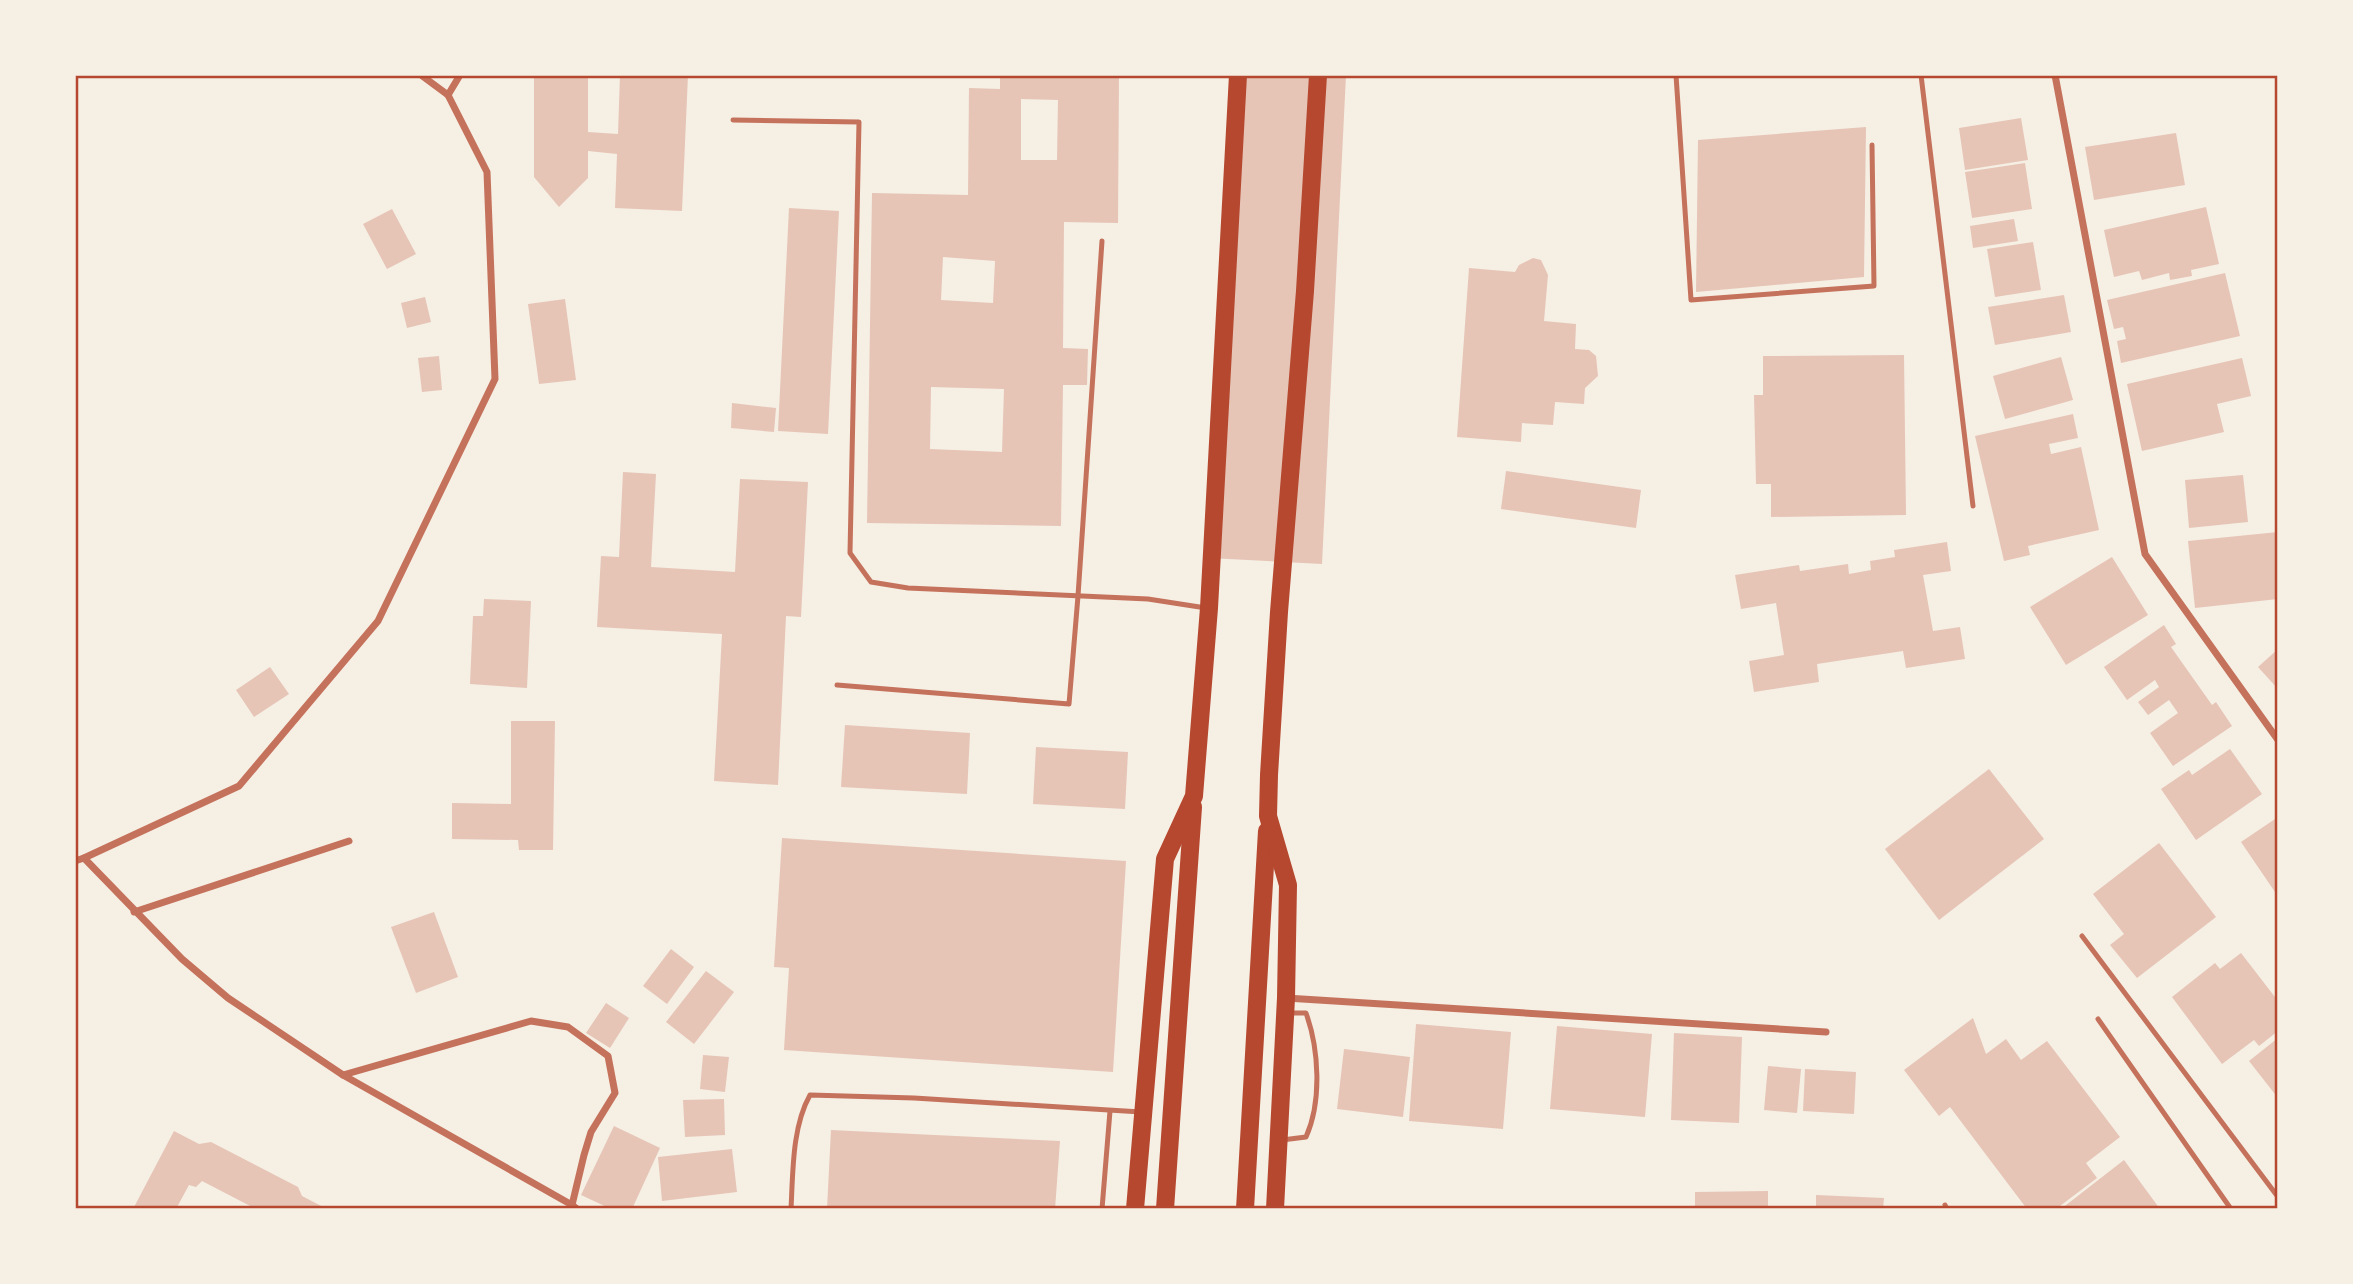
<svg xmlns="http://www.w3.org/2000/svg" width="2353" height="1284" viewBox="0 0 2353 1284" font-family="'IBM Plex Sans',sans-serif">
	<rect width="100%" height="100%" fill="#f6efe4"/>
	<!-- building -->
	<g fill="#e6c5b7" fill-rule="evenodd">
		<polygon points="534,75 588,75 588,132 618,134 620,75 688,75 682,211 615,208 617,154 588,151 588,178 559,207 534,177"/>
		<path d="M1000 75H1119L1118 223 1064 222 1063 348 1088 349 1087 385H1063L1061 526 867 523 872 193 968 195 969 88 1000 89ZM1021 99 1058 100 1057 160H1021ZM943 257 995 261 993 303 941 300ZM931 387 1004 389 1002 452 930 449Z"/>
		<polygon points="1233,75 1346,75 1322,564 1209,558"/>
		<polygon points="2021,118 2028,160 1965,170 1959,128"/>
		<polygon points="1866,127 1864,277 1696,292 1698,140"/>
		<polygon points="2176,133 2185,185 2094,200 2085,147"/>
		<polygon points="2025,163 2032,209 1972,218 1965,172"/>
		<polygon points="2206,207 2219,264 2191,270 2192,276 2170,280 2169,273 2142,280 2139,271 2114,277 2104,230"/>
		<polygon points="789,208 839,211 828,434 778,431"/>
		<polygon points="392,209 416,254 387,269 363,224"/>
		<polygon points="2014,219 2018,241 1973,248 1970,226"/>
		<polygon points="2033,242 2041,290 1995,297 1987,249"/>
		<polygon points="1533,258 1541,260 1548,275 1544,321 1576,324 1575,349 1589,350 1596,356 1598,376 1585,388 1584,404 1555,402 1553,425 1522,423 1521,442 1457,437 1469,268 1515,272 1519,265"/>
		<polygon points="2225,273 2240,336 2121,363 2117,341 2126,339 2123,327 2114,329 2107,300"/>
		<polygon points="2064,295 2071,332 1995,345 1988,307"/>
		<polygon points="425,297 431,322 407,328 401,303"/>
		<polygon points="565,299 576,380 539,384 528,304"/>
		<polygon points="1904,355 1906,515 1771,517 1771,484 1756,484 1754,395 1763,395 1763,356"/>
		<polygon points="439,356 442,390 422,392 418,358"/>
		<polygon points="2061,357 2073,400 2005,419 1993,376"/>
		<polygon points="2242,358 2251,396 2217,404 2224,432 2142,451 2127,384"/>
		<polygon points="732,403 776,408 774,432 731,428"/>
		<polygon points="2073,414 2078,438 2049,444 2051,454 2081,447 2099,530 2028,546 2030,555 2004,561 1975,436"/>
		<polygon points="1506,471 1641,490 1636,528 1501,509"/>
		<polygon points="623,472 656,474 651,567 735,572 740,479 808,482 801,617 786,616 778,785 714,781 722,634 597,627 601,556 619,557"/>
		<polygon points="2243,475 2248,522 2189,528 2185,480"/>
		<polygon points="2278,532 2278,599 2195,608 2188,541"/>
		<polygon points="1947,542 1951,571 1923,575 1933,631 1960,627 1965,659 1906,668 1903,651 1817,664 1819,682 1754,692 1749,661 1784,655 1776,603 1741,609 1735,575 1799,565 1800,571 1848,564 1849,574 1871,570 1870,561 1895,557 1894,550"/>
		<polygon points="2112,557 2148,615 2066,665 2030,607"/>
		<polygon points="484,599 531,601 527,688 470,684 473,616 483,616"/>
		<polygon points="2164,625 2176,644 2171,647 2212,705 2216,702 2232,726 2173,766 2150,733 2178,713 2169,700 2148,715 2138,702 2159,687 2155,680 2127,700 2104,667"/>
		<polygon points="2278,649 2278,689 2258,667"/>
		<polygon points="270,667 289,694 254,717 236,690"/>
		<polygon points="511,721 555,721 553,850 519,850 518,840 452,839 452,803 511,804"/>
		<polygon points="845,725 970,733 967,794 841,787"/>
		<polygon points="1036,747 1128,752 1125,809 1033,804"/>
		<polygon points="2230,749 2262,794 2196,840 2161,789 2189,770 2192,775"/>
		<polygon points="1989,769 2044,839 1939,920 1885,849"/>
		<polygon points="2278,817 2278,890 2275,892 2241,842"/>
		<polygon points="782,838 1126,861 1113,1072 784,1050 789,968 774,967"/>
		<polygon points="2159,843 2216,917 2137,978 2110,945 2124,934 2093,894"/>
		<polygon points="434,912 458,977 416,993 391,927"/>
		<polygon points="671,949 694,967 667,1004 643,986"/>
		<polygon points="2241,953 2278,1001 2278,1031 2259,1046 2254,1040 2222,1064 2172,997 2215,963 2220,969"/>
		<polygon points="706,971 734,992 694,1044 666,1022"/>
		<polygon points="606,1003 629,1018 610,1048 586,1033"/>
		<polygon points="1973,1018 1986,1054 2006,1039 2021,1060 2047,1041 2120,1137 2086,1163 2097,1178 2056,1209 2027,1209 1950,1107 1939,1116 1904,1070"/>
		<polygon points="1416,1024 1511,1032 1503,1129 1409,1121"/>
		<polygon points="1557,1026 1652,1034 1645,1117 1550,1109"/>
		<polygon points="1674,1033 1742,1037 1739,1123 1671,1120"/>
		<polygon points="2278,1038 2278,1098 2249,1061"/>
		<polygon points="1344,1049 1410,1057 1403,1117 1337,1109"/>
		<polygon points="703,1055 729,1057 725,1092 700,1089"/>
		<polygon points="1768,1066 1801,1069 1797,1113 1764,1110"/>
		<polygon points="1805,1069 1856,1072 1854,1114 1803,1111"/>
		<polygon points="724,1099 725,1135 685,1137 683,1100"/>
		<polygon points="614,1126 660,1148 632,1209 611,1209 581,1195"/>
		<polygon points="831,1130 1060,1141 1055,1209 827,1209"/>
		<polygon points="174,1131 199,1144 211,1142 298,1187 302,1196 327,1209 256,1209 202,1181 196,1187 189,1185 176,1209 133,1209"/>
		<polygon points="732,1149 737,1192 662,1201 658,1157"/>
		<polygon points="2124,1160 2160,1209 2061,1209"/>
		<polygon points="1768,1191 1768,1209 1695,1209 1695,1192"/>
		<polygon points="1816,1195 1884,1198 1883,1209 1816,1209"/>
	</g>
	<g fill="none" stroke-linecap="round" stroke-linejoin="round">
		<!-- service -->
		<g stroke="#c5725c" stroke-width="5">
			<polyline points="1676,75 1691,300 1874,286 1872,145"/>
			<polyline points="1921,75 1973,506"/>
			<polyline points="733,120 859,122 850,553 871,582 908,588 1148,599 1206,608"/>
			<polyline points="837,685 1069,704 1078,596 1102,241"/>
			<polyline points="2082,936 2278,1197"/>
			<polyline points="2098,1019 2231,1209"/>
			<path d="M1282 1140 1306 1137C1322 1101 1319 1049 1306 1013H1288"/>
			<polyline points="1945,1205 1947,1209"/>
			<path d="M791 1209C793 1172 792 1127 810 1095L914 1098 1141 1112"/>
			<polyline points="1102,1209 1110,1111"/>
		</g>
		<!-- minor -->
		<g stroke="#c5725c" stroke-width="7">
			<polyline points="421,75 448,95"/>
			<polyline points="2055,75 2145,554 2278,740"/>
			<polyline points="84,858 239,786 378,621 495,379 487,172 448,95 460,75"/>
			<polyline points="75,861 84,858 182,959 228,998 343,1075 531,1021 568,1027 608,1056 615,1093 591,1132 584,1155 572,1205 577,1209"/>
			<polyline points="134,912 349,841"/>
			<polyline points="1286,998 1826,1032"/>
			<polyline points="343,1075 572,1205 570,1208"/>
		</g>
		<!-- primary -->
		<g stroke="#b5482f" stroke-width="18">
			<polyline points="1135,1209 1165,859 1194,796 1209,608 1238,75"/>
			<polyline points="1165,1209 1193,807"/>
			<polyline points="1245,1209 1267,831"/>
			<polyline points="1275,1209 1286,998 1288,885 1268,816 1269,775 1279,612 1305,291 1318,75"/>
		</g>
	</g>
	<!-- border -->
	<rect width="2353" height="1284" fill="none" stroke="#f6efe4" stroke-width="154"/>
	<rect x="77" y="77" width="2199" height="1130" fill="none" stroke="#b5482f" stroke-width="2.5"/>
</svg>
